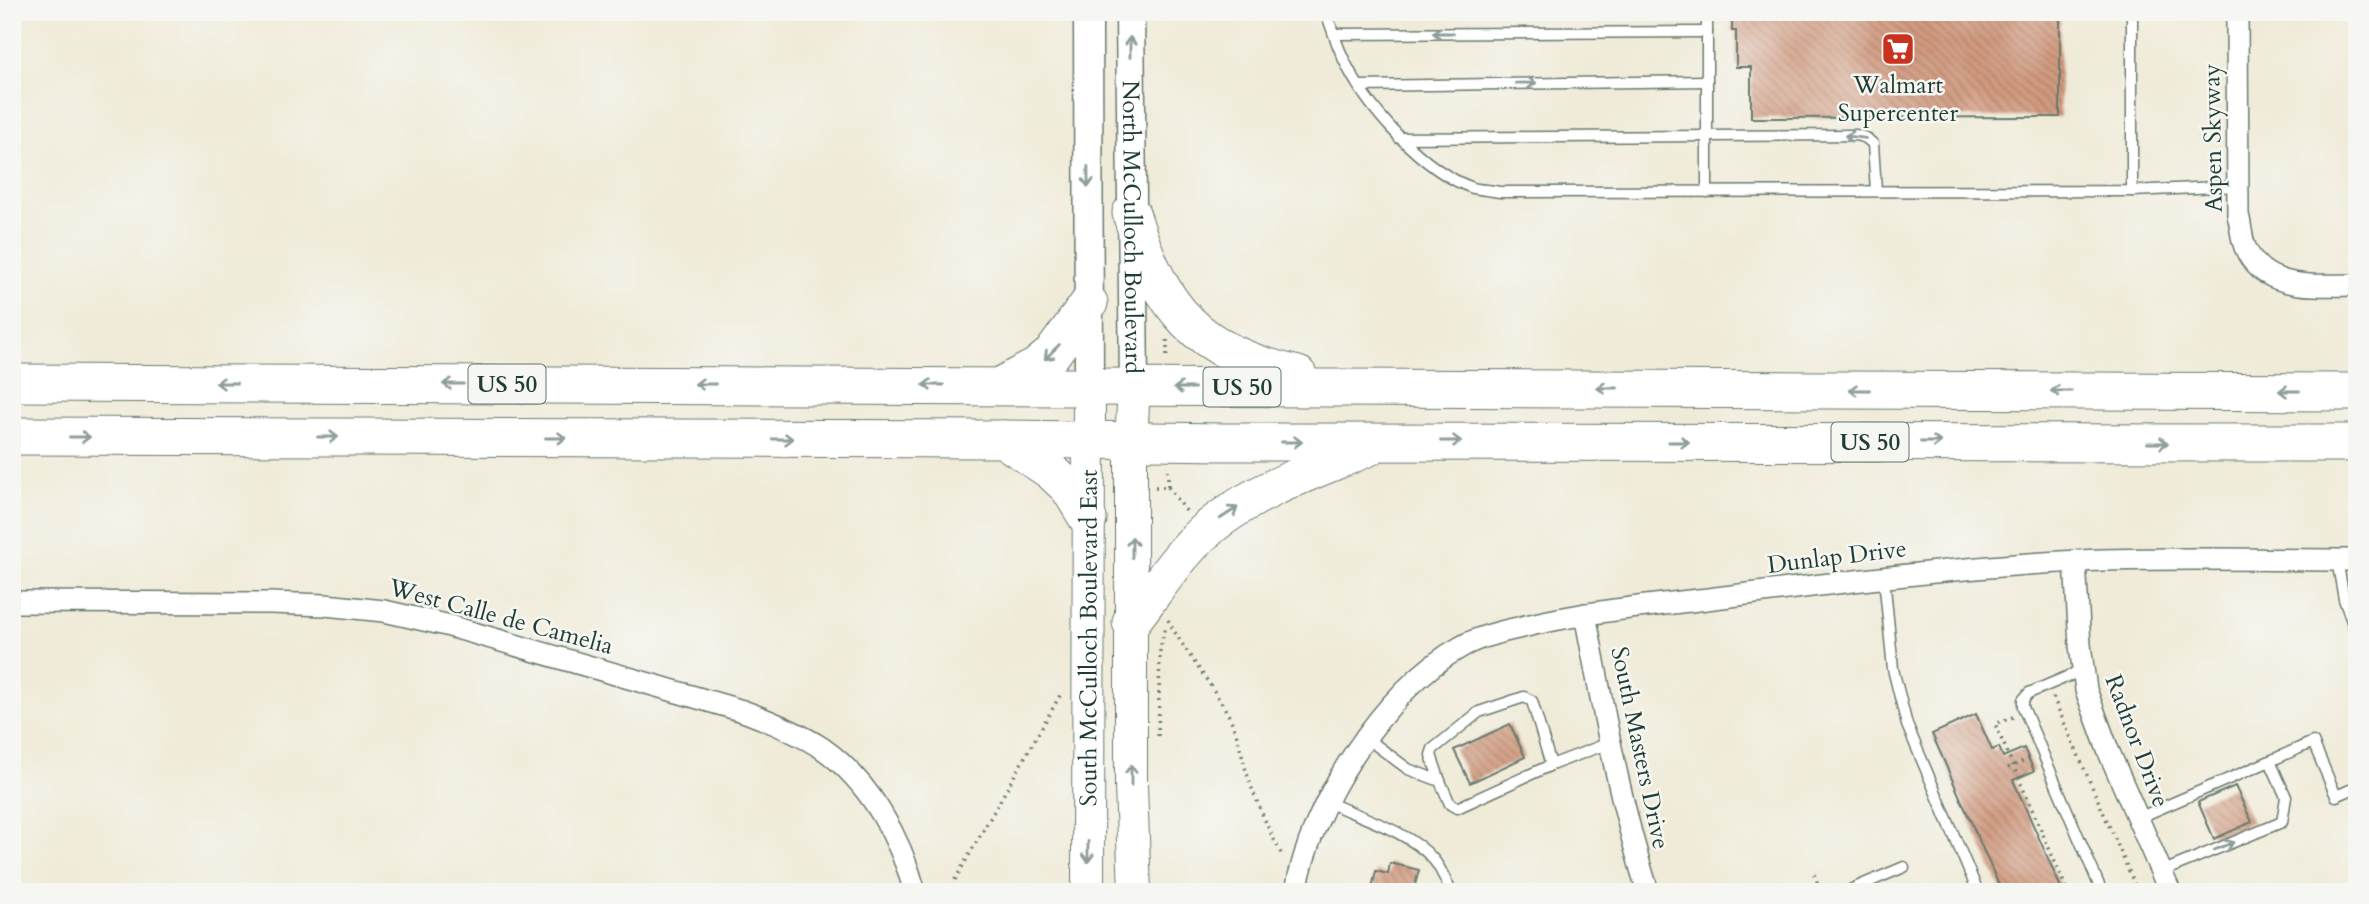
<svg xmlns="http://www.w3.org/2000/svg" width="2369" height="904" viewBox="0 0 2369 904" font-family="Cardo,serif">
	<defs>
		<pattern id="building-back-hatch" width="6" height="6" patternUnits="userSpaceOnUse" patternTransform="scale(1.75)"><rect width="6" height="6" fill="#d29a7f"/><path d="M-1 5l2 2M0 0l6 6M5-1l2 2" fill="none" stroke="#aa7f69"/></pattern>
	</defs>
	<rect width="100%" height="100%" fill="#f6f6f2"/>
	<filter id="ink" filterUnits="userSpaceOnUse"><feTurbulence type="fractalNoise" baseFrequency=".0143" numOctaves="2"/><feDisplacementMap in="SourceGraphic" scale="14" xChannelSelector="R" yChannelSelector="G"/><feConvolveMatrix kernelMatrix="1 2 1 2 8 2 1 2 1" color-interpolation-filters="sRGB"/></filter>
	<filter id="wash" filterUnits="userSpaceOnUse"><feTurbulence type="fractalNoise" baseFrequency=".00686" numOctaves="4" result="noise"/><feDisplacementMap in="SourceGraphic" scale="28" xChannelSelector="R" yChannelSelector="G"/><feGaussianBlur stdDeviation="1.57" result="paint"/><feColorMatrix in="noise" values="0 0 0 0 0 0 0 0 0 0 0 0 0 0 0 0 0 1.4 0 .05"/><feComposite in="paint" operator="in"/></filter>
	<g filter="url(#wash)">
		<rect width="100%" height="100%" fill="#f0ebd8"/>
		<g id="blocks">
			<!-- building -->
			<g fill="url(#building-back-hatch)">
				<polygon points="1732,12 2060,12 2060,117 1751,118 1751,67 1736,67 1736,31 1732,31"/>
				<polygon points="1976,714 1992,750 1999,747 2003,757 2024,748 2034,771 2013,780 2063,892 2002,892 1932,734"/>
				<polygon points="1510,724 1525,757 1470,783 1454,750"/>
				<polygon points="2235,786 2252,822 2214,839 2198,802"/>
				<polygon points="1390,863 1419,870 1413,892 1371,892 1376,871 1388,874"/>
			</g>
		</g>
	</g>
	<g filter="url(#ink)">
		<use href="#blocks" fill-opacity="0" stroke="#687a6d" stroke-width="2"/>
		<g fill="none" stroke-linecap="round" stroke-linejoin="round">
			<defs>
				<g id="service">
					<path d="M1326 12C1332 29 1337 46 1345 62 1367 108 1423 171 1473 188 1481 190 1491 190 1499 192L2132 191 2238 186"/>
					<polyline points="1334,34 1707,32"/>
					<polyline points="1360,86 1707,81"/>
					<polyline points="1399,138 1856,135 1866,138 1873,144 1876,191"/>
					<polyline points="2132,191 2132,12"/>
					<polyline points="1707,192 1707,12"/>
					<polyline points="2337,560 2344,599 2357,635"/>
					<polyline points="1884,578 1893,669 1907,725 1978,892"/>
					<polyline points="2083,670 2029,693 2023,700 2023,707 2102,892"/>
					<polyline points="1365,737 1408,769 1440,781 1431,755 1433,749 1479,712 1524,697 1532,701 1551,765 1609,743"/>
					<polyline points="2270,761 2313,742 2336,796 2357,787"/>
					<polyline points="1440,781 1450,804 1457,808 1551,765"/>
					<path d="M1328 802C1359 817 1411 832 1433 859 1441 868 1446 881 1451 892"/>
					<polyline points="2138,818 2270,761 2286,797 2282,822 2161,872"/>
					<polyline points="1852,889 1904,867"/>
				</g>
				<g id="minor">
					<path d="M2237 12 2238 215C2241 225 2241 237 2245 247 2263 292 2317 285 2357 285"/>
					<polyline points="2075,561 2080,645 2086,690 2108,750 2170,892"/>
					<path d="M12 602 270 603 325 605 384 611 446 625 743 711C770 721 797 732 822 748 869 781 900 837 915 892"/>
					<path d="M1585 614C1603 708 1619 801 1648 892"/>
					<path d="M1296 892C1309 807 1385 688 1461 647 1478 637 1499 632 1518 628 1577 613 1638 607 1698 600 1824 585 1951 567 2078 561 2171 557 2264 560 2357 560"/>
				</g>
				<g id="tertiary">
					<polyline points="1088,12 1089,386"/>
					<path id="s1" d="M1130 12 1134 387"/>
				</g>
				<g id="secondary">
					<polyline points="1134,387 1131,441 1131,786 1135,892"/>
					<path id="s2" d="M1088 892 1089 386"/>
				</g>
				<g id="trunk">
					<path d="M1131 213C1161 310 1196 352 1298 375"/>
					<polyline points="12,383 2357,392"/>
					<polyline points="1002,385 1036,367 1052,354 1089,303"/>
					<polyline points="12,436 1003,439 1224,442 2357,443"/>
					<polyline points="1003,439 1051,471 1069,488 1088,519"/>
					<path d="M1131 622C1158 588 1183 546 1219 520 1263 487 1319 469 1369 447"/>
				</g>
			</defs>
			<!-- service casing -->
			<use href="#service" stroke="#687a6d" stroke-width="13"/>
			<!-- minor casing -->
			<use href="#minor" stroke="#687a6d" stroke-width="24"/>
			<!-- tertiary casing -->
			<use href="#tertiary" stroke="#687a6d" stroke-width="31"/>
			<!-- secondary casing -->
			<use href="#secondary" stroke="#687a6d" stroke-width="34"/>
			<!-- trunk casing -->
			<use href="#trunk" stroke="#687a6d" stroke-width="39"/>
			<!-- path -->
			<g stroke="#687a6d" stroke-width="3.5" stroke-dasharray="2 5" stroke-linecap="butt">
				<polyline points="1167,340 1167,361"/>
				<polyline points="1155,487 1168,487 1168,469"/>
				<polyline points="1168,487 1187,512"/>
				<path d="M1168 620C1186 654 1211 682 1229 716 1240 737 1242 761 1250 783 1259 808 1270 833 1283 857"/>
				<polyline points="2053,697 2138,892"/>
				<polyline points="2013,717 1995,724 2068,892"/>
				<polyline points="1158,736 1160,651 1165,625"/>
				<polyline points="2008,768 2031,758"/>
				<polyline points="1814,874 1821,892"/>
				<polyline points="948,892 1062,692"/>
			</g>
			<!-- service -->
			<use href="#service" stroke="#fff" stroke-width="10"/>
			<!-- minor -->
			<use href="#minor" stroke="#fff" stroke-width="21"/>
			<!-- tertiary -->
			<use href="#tertiary" stroke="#fff" stroke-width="28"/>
			<!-- secondary -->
			<use href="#secondary" stroke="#fff" stroke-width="32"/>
			<!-- trunk -->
			<use href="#trunk" stroke="#fff" stroke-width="37"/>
		</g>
		<!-- one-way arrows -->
		<defs><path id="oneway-shaft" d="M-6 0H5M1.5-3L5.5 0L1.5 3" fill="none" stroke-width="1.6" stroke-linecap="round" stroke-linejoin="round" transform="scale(1.75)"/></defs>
		<g stroke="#8f9e9a">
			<use href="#oneway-shaft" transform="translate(1443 33) rotate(180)"/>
			<use href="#oneway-shaft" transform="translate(1130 47) rotate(-90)"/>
			<use href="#oneway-shaft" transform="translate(1526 83) rotate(-1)"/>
			<use href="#oneway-shaft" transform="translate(1855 137) rotate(-172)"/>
			<use href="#oneway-shaft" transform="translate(1088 177) rotate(89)"/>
			<use href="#oneway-shaft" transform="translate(1052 352) rotate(135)"/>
			<use href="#oneway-shaft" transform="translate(226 383) rotate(-180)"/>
			<use href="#oneway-shaft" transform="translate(453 384) rotate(-180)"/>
			<use href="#oneway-shaft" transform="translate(705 384) rotate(-180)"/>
			<use href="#oneway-shaft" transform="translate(933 385) rotate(-180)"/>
			<use href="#oneway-shaft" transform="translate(1184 388) rotate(180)"/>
			<use href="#oneway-shaft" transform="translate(1607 388) rotate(-180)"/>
			<use href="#oneway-shaft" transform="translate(1859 390) rotate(-180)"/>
			<use href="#oneway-shaft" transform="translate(2061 391) rotate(-180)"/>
			<use href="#oneway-shaft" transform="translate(2289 391) rotate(-180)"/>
			<use href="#oneway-shaft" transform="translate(80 437)"/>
			<use href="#oneway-shaft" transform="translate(328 437)"/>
			<use href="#oneway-shaft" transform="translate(556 438)"/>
			<use href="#oneway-shaft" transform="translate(783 439)"/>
			<use href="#oneway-shaft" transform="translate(1451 441)"/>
			<use href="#oneway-shaft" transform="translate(1292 442)"/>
			<use href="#oneway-shaft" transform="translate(1679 442)"/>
			<use href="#oneway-shaft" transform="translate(1931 442)"/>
			<use href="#oneway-shaft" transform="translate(2158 443)"/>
			<use href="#oneway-shaft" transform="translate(1229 513) rotate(-33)"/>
			<use href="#oneway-shaft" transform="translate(1132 547) rotate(-90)"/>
			<use href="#oneway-shaft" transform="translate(1131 775) rotate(-90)"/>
			<use href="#oneway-shaft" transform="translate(2224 846) rotate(-22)"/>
			<use href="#oneway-shaft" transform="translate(1088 852) rotate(90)"/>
		</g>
	</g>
	<!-- icons -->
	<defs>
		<symbol id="supermarket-square" viewBox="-11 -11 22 22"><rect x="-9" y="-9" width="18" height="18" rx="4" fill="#c8321e" stroke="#f6f6f2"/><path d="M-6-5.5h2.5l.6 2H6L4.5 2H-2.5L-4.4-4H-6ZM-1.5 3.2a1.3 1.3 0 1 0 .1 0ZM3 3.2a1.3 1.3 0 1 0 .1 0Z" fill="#fff"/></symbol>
	</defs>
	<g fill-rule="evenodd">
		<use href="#supermarket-square" x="1879" y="30" width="38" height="38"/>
	</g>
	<g text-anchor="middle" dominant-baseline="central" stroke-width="5" stroke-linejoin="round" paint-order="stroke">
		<!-- shield labels -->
		<g fill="#f6f6f2" stroke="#60746d" stroke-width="2">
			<rect x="468.5" y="364.5" width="77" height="39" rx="5"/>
			<rect x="1203.5" y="367.5" width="77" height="39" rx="5"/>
			<rect x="1831.5" y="422.5" width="77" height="39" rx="5"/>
		</g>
		<g font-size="23" font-weight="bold" fill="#1f3d34">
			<text x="507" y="384">US 50</text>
			<text x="1242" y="387">US 50</text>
			<text x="1870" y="442">US 50</text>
		</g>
		<!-- poi labels -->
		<g font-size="24" fill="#1f3d34" stroke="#f6f6f2">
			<text x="1898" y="85">Walmart<tspan x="1898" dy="28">Supercenter</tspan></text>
		</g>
		<!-- street labels -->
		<g font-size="24" fill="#1f3d34" stroke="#f6f6f2">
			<text transform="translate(2213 138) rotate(-91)">Aspen Skyway</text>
			<text stroke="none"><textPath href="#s1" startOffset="215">North McCulloch Boulevard</textPath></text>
			<text transform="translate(1837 557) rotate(-7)">Dunlap Drive</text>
			<text transform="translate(501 617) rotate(15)">West Calle de Camelia</text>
			<text stroke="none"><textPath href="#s2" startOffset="254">South McCulloch Boulevard East</textPath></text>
			<text transform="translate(2137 741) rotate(69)">Radnor Drive</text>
			<text transform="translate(1640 748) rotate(78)">South Masters Drive</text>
		</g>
	</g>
	<!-- margin -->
	<rect width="2369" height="904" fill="none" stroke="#f6f6f2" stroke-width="42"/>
</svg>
